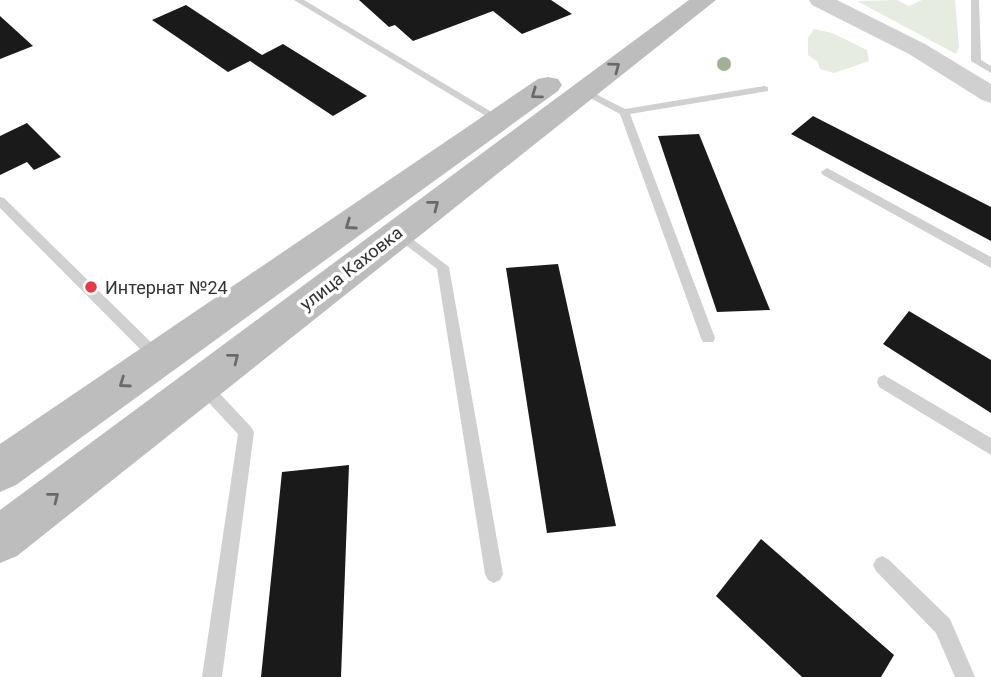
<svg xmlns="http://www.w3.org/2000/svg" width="991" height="677" viewBox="0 0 991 677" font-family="Roboto,sans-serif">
	<rect width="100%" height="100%" fill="#fff"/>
	<!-- green -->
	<g fill="#e6ecdf">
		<polygon points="897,0 909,6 922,0 955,0 959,47 956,54 857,1"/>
		<polygon points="814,29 832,33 867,50 869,61 834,73 820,69 818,62 808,55 808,38"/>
	</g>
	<!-- building -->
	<g fill="#1a1a1a">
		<polygon points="359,0 551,0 572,14 522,34 493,11 413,41 395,25 389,27"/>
		<polygon points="186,5 262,55 283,44 367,96 333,116 250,61 228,72 152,20"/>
		<polygon points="0,16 33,46 0,59"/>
		<polygon points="813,116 991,207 991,241 791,134"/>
		<polygon points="27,123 61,157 34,170 27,162 0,175 0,136"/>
		<polygon points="699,134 770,310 717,312 658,136"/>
		<polygon points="558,264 616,526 547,533 506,268"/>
		<polygon points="909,311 991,360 991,413 883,344"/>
		<polygon points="349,465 341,677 261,677 282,472"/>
		<polygon points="761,539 894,655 881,677 802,677 716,596"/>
	</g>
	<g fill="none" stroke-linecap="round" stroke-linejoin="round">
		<!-- service -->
		<g fill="#d0d0d0" fill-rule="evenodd">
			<polygon points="294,0 304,0 505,120 500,123 496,122"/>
			<polygon points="971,0 979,0 981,60 991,66 991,73 971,61"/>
			<polygon points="764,86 768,87 768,91 630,114 715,338 713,342 703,342 701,338 620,114 577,91 586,89 625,109"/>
			<polygon points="827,168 991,257 991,268 823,175 821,172"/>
			<polygon points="0,197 4,198 163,354 165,358 163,362 158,364 153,362 0,208"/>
			<polygon points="398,228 449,267 503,574 500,580 494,583 488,580 485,574 437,269 394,236 392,233 394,230"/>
			<polygon points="884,375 991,438 991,455 879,387 877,382 879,377"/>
			<polygon points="202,378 207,380 251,427 254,432 222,677 202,677 238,434 197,390 195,385 197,380"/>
			<polygon points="882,556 888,559 950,619 975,677 955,677 936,633 876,571 873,565 876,559"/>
		</g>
		<!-- tertiary -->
		<polygon fill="#d0d0d0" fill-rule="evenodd" points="809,0 837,0 925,44 991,84 991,103 982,100 909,54 812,5"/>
		<!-- secondary -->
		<g fill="#bdbdbd" fill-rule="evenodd">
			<polygon points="689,0 716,0 17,556 0,563 0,510"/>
			<polygon points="548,77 558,79 562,85 558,91 16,485 0,492 0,444 538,79"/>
		</g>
	</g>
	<!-- trees -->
	<circle fill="#a2b095" cx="724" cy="64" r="7"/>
	<!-- one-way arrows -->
	<defs><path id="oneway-chevron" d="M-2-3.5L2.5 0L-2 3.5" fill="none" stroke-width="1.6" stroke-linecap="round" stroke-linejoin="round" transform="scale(1.75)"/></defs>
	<g stroke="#6a6a6a">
		<use href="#oneway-chevron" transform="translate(615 67) rotate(-37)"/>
		<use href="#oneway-chevron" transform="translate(536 94) rotate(144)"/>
		<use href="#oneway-chevron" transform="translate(434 205) rotate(-38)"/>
		<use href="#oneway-chevron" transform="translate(350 225) rotate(145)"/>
		<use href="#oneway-chevron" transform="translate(234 358) rotate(-38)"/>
		<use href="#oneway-chevron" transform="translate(124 383) rotate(145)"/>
		<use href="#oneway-chevron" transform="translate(54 497) rotate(-38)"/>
	</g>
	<!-- markers -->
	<circle fill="#e63946" stroke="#fff" stroke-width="2.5" cx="91" cy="287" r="7"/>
	<g text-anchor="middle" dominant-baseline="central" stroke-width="7" stroke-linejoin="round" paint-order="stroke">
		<!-- street labels -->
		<g font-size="18" fill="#333" stroke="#fff">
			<text transform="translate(351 268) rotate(-38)">улица Каховка</text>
		</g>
		<!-- poi labels -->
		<g font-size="18" fill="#333" stroke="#fff" text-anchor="start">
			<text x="105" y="287">Интернат №24</text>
		</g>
	</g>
</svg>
